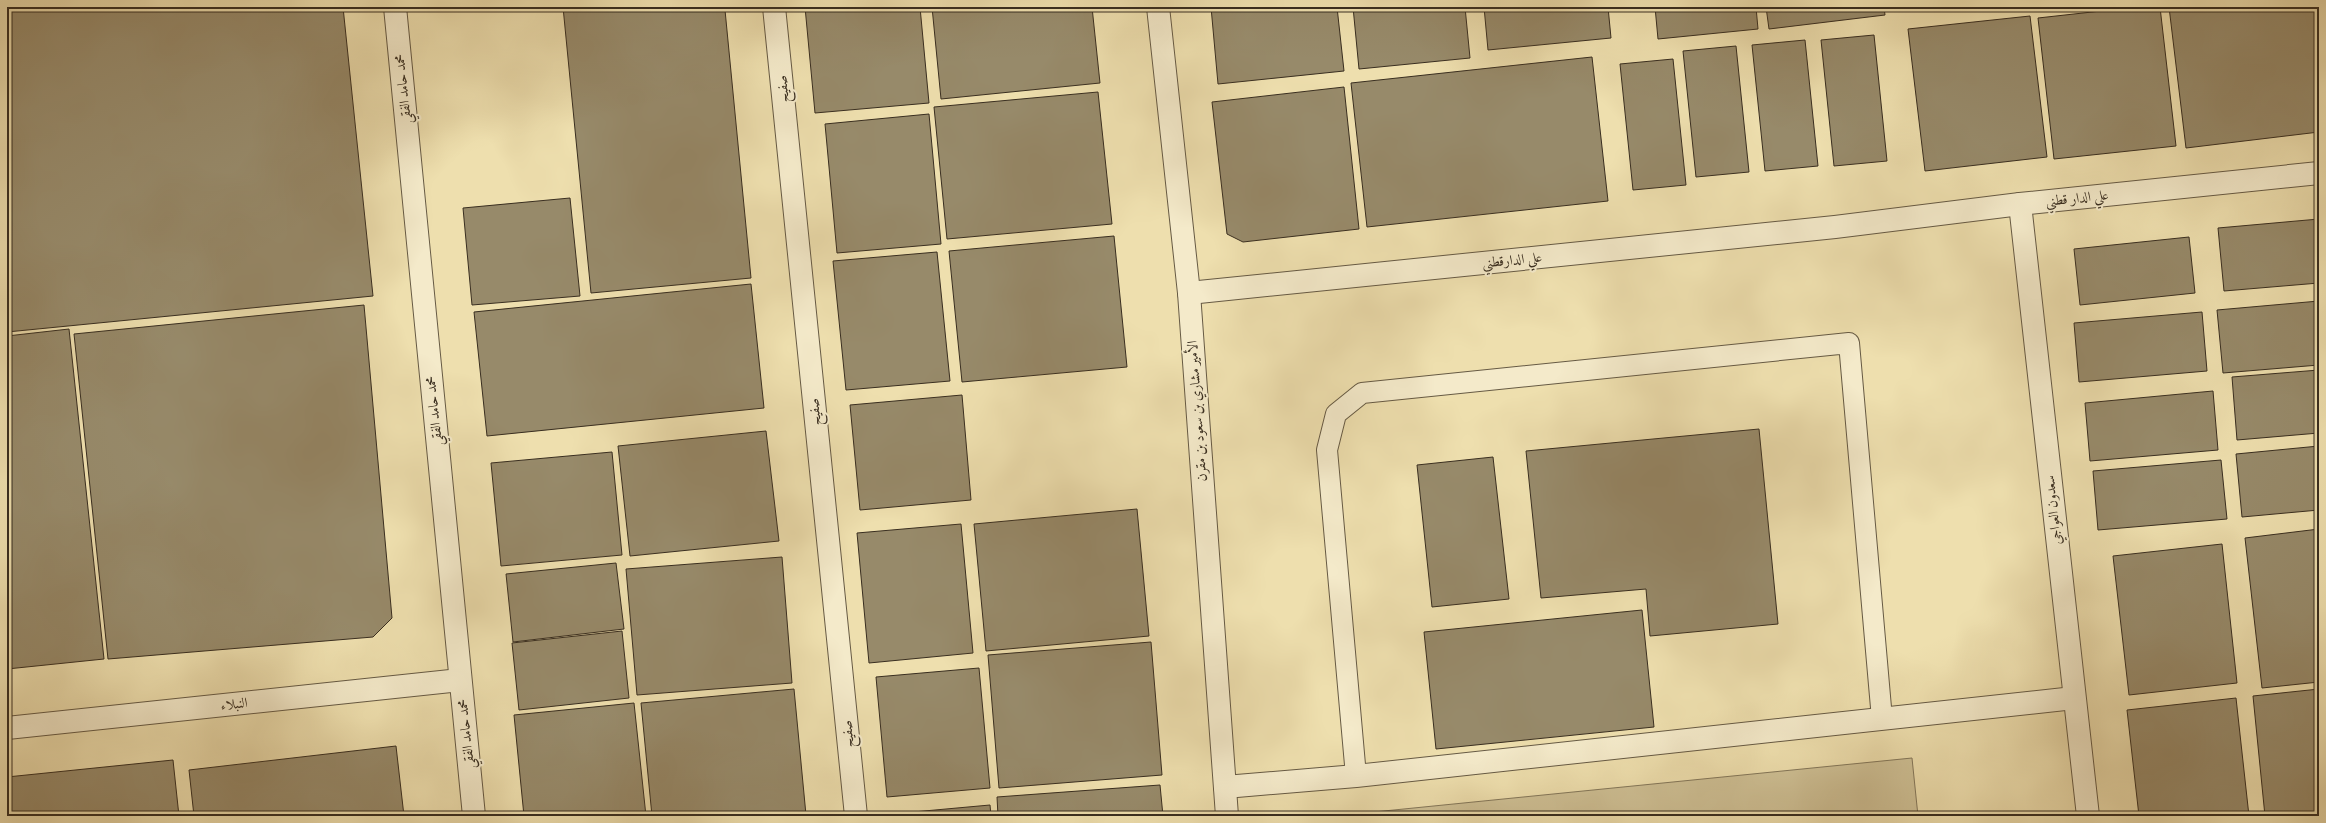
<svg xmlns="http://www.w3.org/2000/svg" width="2326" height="823" viewBox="0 0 2326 823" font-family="'IM FELL Double Pica',Amiri,serif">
	<rect width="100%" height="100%" fill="#eedfae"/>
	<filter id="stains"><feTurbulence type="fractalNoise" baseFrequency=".005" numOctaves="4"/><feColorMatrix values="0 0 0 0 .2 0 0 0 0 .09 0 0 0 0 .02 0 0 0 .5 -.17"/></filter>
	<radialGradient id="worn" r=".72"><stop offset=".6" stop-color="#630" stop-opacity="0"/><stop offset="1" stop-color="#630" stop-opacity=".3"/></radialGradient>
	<!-- green -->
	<polygon fill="#cfc196" stroke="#84785b" points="1912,758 1918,816 1334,816"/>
	<!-- building -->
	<g fill="#978a6a" stroke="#392e20">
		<polygon points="7,7 343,7 373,296 7,332"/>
		<polygon points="563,7 722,7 725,10 751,278 591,293"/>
		<polygon points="805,7 920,7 929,103 815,113"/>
		<polygon points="932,7 1092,7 1100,83 941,99"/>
		<polygon points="1211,7 1337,7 1344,71 1218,84"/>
		<polygon points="1353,7 1465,7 1470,58 1359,69"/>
		<polygon points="1484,7 1608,7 1611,38 1488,50"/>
		<polygon points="1655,7 1756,7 1758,29 1658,39"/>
		<polygon points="1766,7 1884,7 1885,15 1769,29"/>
		<polygon points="2137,7 2160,7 2176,146 2054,159 2038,18"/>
		<polygon points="2169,7 2319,7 2319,132 2186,148"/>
		<polygon points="2030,16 2047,157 1925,171 1908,29"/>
		<polygon points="1874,35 1887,161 1834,166 1821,40"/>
		<polygon points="1805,40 1818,166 1765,171 1752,45"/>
		<polygon points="1736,46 1749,172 1696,177 1683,51"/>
		<polygon points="1592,57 1608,201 1367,227 1351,83"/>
		<polygon points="1673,59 1686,185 1633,190 1620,64"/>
		<polygon points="1344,87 1359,229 1243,242 1227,234 1212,102"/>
		<polygon points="1098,92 1112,224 947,239 934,107"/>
		<polygon points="929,114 941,244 837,253 825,124"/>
		<polygon points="570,198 580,296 472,305 463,208"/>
		<polygon points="2319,219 2319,283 2224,291 2218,228"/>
		<polygon points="1114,236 1127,367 962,382 949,251"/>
		<polygon points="2189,237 2195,293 2080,305 2074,249"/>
		<polygon points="937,252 950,381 846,390 833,261"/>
		<polygon points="751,284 764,408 487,436 474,312"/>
		<polygon points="2319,301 2319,365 2223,373 2217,310"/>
		<polygon points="364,305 392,618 373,637 108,659 74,334"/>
		<polygon points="2202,312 2207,371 2079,382 2074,323"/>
		<polygon points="69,329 104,659 7,669 7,336"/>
		<polygon points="2319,370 2319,433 2237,440 2232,377"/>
		<polygon points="2213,391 2218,450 2090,461 2085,403"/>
		<polygon points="962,395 971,500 860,510 850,405"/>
		<polygon points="1759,429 1778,624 1650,636 1646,589 1541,598 1526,451"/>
		<polygon points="766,431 779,541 630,556 618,446"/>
		<polygon points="2319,446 2319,510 2242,517 2236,454"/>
		<polygon points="612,452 622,555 501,566 491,463"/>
		<polygon points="1493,457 1509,599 1432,607 1417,465"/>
		<polygon points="2221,460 2227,519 2098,530 2093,471"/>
		<polygon points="1137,509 1149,636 986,651 974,524"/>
		<polygon points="961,524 973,653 869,663 857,533"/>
		<polygon points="2319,529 2319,682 2262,688 2245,538"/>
		<polygon points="2222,544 2237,683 2129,695 2113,556"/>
		<polygon points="782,557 792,683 637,695 626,569"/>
		<polygon points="616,563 624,629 513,642 506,574"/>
		<polygon points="1642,610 1654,727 1436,749 1424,632"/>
		<polygon points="622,631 629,698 519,710 512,643"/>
		<polygon points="1151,642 1162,775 999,788 988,655"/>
		<polygon points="979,668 990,788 887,797 876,677"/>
		<polygon points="794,689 806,815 652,816 641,703"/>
		<polygon points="2319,689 2319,816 2265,816 2253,696"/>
		<polygon points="2236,698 2249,816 2139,816 2127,710"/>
		<polygon points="634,703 646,816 524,816 514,715"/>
		<polygon points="396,746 404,816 194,816 189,770"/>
		<polygon points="173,760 179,816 7,816 7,777"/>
		<polygon points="1160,785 1163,816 998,816 997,797"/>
		<polygon points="990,805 991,816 891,816 891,814"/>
	</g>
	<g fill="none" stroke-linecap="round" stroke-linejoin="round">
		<defs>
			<polyline id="service" points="1356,776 1327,450 1336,414 1362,393 1849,343 1882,719"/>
			<g id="minor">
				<polyline points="774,7 856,816"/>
				<polyline points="1158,7 1189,293 1227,816"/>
				<polyline points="2020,204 2088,816"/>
				<polyline points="1189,293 1835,227 2020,204 2319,173"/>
				<polyline points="7,728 460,680"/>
				<polyline points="1225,787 1356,776 2074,698"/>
			</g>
			<polyline id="tertiary" points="395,7 474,816"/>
		</defs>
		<!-- service casing -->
		<use href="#service" stroke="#665a44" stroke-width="22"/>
		<!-- minor casing -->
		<use href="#minor" stroke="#665a44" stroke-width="24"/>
		<!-- tertiary casing -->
		<use href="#tertiary" stroke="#665a44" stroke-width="24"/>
		<!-- service -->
		<use href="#service" stroke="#f4eaca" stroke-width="20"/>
		<!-- minor -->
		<use href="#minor" stroke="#f4eaca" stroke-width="22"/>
		<!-- tertiary -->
		<use href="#tertiary" stroke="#f4eaca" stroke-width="22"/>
	</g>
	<g text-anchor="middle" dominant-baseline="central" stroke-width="4" stroke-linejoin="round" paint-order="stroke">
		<!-- street labels -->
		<g font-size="14" fill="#392e20" stroke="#f4eaca">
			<text transform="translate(403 89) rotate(-96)">محمد حامد الفقي</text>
			<text transform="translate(783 89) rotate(-96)">صفيح</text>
			<text transform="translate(2077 198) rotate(-6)">علي الدار قطني</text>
			<text transform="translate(1512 260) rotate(-6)">علي الدارقطني</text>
			<text transform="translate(434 411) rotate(-96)">محمد حامد الفقي</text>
			<text transform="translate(1197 411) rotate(-94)">الأمير مشاري بن سعود بن مقرن</text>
			<text transform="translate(815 412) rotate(-96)">صفيح</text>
			<text transform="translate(2053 510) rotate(-96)">سعدون العواجي</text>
			<text transform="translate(234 704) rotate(-6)">النبلاء</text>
			<text transform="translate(466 734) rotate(-96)">محمد حامد الفقي</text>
			<text transform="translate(848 734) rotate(-96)">صفيح</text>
		</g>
	</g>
	<!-- margin -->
	<rect width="2326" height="823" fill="none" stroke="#eedfae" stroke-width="24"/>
	<rect x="8" y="8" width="2310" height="807" fill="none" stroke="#392e20" stroke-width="2"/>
	<rect x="12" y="12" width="2302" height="799" fill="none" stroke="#392e20"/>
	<rect width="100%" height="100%" filter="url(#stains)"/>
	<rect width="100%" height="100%" fill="url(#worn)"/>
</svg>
